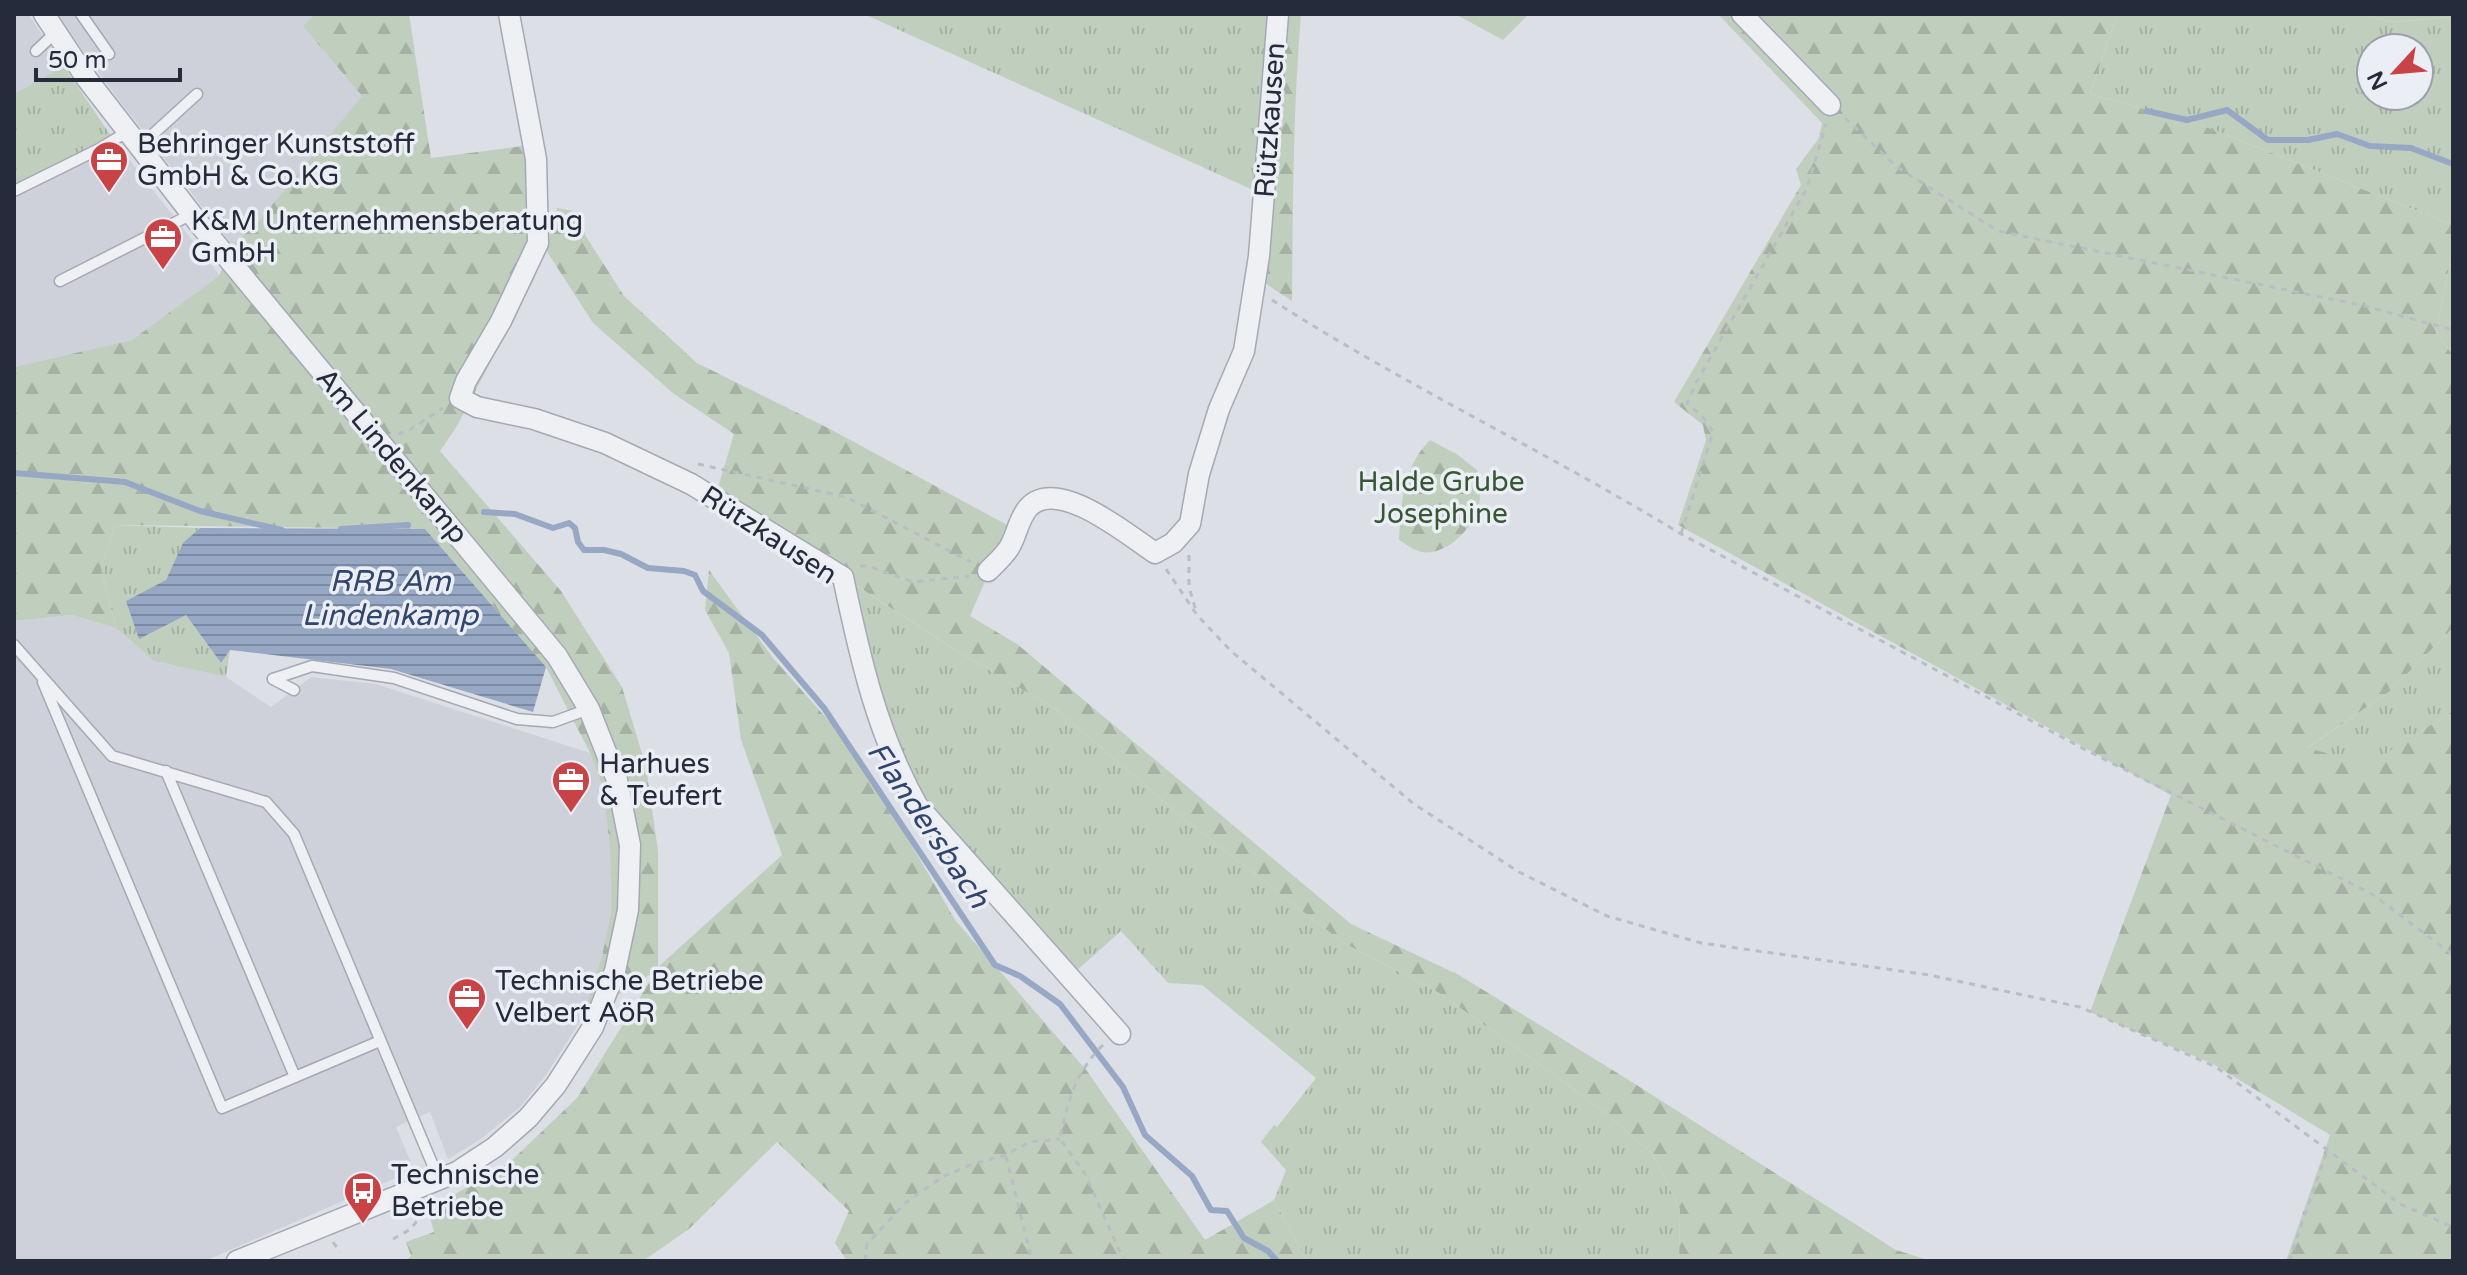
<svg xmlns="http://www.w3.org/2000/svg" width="2467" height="1275" viewBox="0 0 2467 1275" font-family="'Varela Round',sans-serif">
	<defs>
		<pattern id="grass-tufts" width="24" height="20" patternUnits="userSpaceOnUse" patternTransform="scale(2)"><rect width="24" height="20" fill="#c0cfbd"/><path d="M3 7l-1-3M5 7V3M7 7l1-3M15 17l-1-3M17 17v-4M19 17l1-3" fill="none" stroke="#a5b2a3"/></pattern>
		<pattern id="forest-firs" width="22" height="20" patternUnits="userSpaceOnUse" patternTransform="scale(2)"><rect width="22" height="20" fill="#c0cfbd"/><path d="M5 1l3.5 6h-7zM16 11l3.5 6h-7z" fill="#a5b2a3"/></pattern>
		<pattern id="water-rules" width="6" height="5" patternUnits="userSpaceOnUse" patternTransform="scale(2)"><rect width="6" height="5" fill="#97a8c5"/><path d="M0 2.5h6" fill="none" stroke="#7b89a1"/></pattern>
	</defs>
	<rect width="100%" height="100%" fill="#dcdfe6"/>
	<!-- built -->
	<g fill="#ced1da">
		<polygon points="14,14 28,14 64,66 14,94"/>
		<polygon points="56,14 315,14 304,26 363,95 256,224 232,245 115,95"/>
		<polygon points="113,139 220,276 132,340 14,367 14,185"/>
		<polygon points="72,615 116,628 154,661 226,677 271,707 311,677 376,684 590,753 602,785 610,846 611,912 602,956 582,1018 546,1075 520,1107 481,1139 448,1159 430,1112 396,1127 414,1170 205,1261 14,1261 14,621"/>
	</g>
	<!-- grass -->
	<g fill="url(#grass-tufts)" fill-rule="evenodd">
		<polygon points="864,14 1269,14 1262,194 866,15"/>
		<polygon points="1455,14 1529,14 1503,40"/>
		<path d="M2117 14H2360L2392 22 2453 17V225L2201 125 2090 94ZM2371 48H2419V96H2371Z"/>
		<polygon points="64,66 113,139 14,185 14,94"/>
		<polygon points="2453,246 2453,355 2436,333"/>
		<polygon points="115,525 200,528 183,544 166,580 186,615 221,663 230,650 226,677 154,661 116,628 101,569"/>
		<polygon points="849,581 960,653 1056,709 1187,821 1342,942 1441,994 1597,1106 1652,1153 1680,1209 1679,1261 1307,1261 1274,1200 1286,1170 1261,1142 1274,1125 1277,1127 1316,1078 1202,985 1168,983 1121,931 1075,972 914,791 894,741"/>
		<polygon points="2453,628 2453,711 2369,765 2306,749 2390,691"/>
	</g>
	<!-- forest -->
	<g fill="url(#forest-firs)">
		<polygon points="315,14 409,14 431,158 523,146 533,206 534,279 457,426 440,451 561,591 622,687 646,767 658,851 658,967 782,855 741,740 729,653 705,610 709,570 773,658 860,756 955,920 1087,1071 1205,1240 1274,1200 1307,1261 847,1261 835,1243 849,1211 777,1142 689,1229 643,1261 406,1261 411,1256 406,1242 434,1232 428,1210 510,1162 577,1098 657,970 582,1018 602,956 611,912 610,846 602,785 590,753 546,667 425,529 115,525 101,569 116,628 72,615 14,621 14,367 132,340 219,276 232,245 256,224 362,96 303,26"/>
		<path d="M1269 14H1301C1293 110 1293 205 1292 301L1257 278Z"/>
		<polygon points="1718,14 2117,14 2090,94 2201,125 2453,225 2453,246 2436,333 2453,355 2453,628 2390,691 2307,748 2369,764 2453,711 2453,1261 2286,1261 2330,1135 2213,1064 2090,1012 2171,795 1678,525 1706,440 1703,425 1674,402 1801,185 1796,169 1819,138 1822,123"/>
		<polygon points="2360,14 2453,14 2453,17 2392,22"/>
		<polygon points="557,208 579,212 585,235 624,296 697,363 832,430 1009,526 970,616 1017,644 1351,924 1459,975 1635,1084 1896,1250 1931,1261 1679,1261 1680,1209 1652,1153 1597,1106 1441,994 1342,942 1187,821 1056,709 960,653 716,494 734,434 674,394 593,323 546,250"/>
		<path d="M1430 440 1458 455 1477 470C1479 483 1482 496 1478 508 1471 531 1445 556 1421 552 1413 550 1406 544 1399 540 1401 503 1403 467 1430 440Z"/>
	</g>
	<!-- water -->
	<polygon fill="url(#water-rules)" points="200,528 425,529 546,667 533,712 391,669 230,650 221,663 186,615 139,639 126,601 166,580 183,543"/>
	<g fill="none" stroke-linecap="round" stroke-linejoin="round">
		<!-- stream -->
		<g stroke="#97a8c5" stroke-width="6">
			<polyline points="2147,111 2187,120 2227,110 2268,140 2308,140 2337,134 2370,146 2411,148 2453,164"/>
			<polyline points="14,473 125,482 200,511 282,530"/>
			<polyline points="484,512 515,514 553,528 569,523 575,528 578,542 584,550 604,550 621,554 648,568 684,571 695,575 703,591 762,635 824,708 995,965 1020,976 1060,1004 1123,1087 1145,1135 1192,1176 1211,1210 1227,1211 1244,1238 1268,1251 1277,1261"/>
			<polyline points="341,529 408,525"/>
		</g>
		<defs>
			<g id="service">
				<polyline points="81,14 109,54"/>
				<polyline points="36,51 56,32"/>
				<polyline points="139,147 197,94"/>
				<polyline points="14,191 99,149 127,132"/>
				<polyline points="60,281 192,214"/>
				<polyline points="14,645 112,756 266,802 294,834 439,1180"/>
				<polyline points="273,679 312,666 394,678 517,719 553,722 589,709"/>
				<polyline points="273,679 294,690"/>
				<polyline points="43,682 222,1108 380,1041"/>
				<polyline points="166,771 295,1077"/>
			</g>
			<g id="minor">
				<polyline points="44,14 87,79 197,221 557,656 589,709 617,780 630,845 628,910 615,971 593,1027 556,1085 528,1118 495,1147 457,1172 237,1261"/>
				<path d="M509 14 536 159 538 243 501 321 466 381 460 398 477 407 534 419 605 443 691 484 843 577C860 658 877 733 917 805L1120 1034"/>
				<polyline points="1742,14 1830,105"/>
				<path d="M988 571C995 564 1004 556 1009 548 1017 535 1018 520 1028 508 1057 475 1129 536 1155 553L1173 543 1190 524 1199 474 1219 409 1244 351 1259 256 1278 14"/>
			</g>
		</defs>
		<!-- service casing -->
		<use href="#service" stroke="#a5a9b3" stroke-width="13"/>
		<!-- minor casing -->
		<use href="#minor" stroke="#a5a9b3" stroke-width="23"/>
		<!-- path -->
		<g stroke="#babdc4" stroke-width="3" stroke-dasharray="6 6" stroke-linecap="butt">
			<polyline points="1845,118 1897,167 1998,231 2365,306 2453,330"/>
			<path d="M1272 300C1404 385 1547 452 1681 534L2088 751 2372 894 2453 955"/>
			<polyline points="398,434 408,431 443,408"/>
			<polyline points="698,464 846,497 971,562"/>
			<polyline points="1681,534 1713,432 1703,417 1687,403 1696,383 1807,188 1826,124"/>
			<polyline points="1189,555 1189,587 1196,611"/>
			<polyline points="860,566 868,566 913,582 969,576"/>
			<polyline points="1166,569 1197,615 1231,651 1414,804 1519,872 1607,916 1701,943 1929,975 2080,1007 2216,1067 2400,1204 2453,1227"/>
			<path d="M1103 1045C1076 1071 1067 1103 1060 1139L1085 1174 1124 1261"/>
			<polyline points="1006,1156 1032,1261"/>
			<polyline points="393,1239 411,1229 426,1208 432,1204"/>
			<polyline points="333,1242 340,1252"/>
			<polyline points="865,1261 867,1244 905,1203 944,1176 973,1164 1006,1155 1029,1142 1060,1139"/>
			<polyline points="2289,1261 2327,1151"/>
		</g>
		<!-- service -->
		<use href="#service" stroke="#eef0f4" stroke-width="10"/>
		<!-- minor -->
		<use href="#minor" stroke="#eef0f4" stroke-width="20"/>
	</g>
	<!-- icons -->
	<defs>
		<symbol id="office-pin" viewBox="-11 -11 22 30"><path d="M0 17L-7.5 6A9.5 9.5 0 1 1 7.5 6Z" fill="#c94346" stroke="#ebeef4"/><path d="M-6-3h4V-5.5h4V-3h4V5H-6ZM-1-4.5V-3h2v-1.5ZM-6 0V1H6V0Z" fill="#fff"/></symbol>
		<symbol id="bus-pin" viewBox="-11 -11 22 30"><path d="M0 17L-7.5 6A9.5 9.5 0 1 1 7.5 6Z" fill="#c94346" stroke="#ebeef4"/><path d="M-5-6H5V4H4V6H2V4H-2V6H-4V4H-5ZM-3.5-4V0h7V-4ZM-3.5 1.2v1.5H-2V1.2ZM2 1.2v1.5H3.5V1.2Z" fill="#fff"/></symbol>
	</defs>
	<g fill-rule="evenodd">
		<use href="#office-pin" x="87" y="138" width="44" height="60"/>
		<use href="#office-pin" x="141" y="215" width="44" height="60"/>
		<use href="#office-pin" x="549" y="758" width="44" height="60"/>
		<use href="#office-pin" x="445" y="975" width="44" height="60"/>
		<use href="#bus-pin" x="341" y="1169" width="44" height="60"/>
	</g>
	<g text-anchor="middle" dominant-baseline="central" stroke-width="7" stroke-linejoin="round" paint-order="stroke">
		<!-- street labels -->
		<g font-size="28" fill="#262b3b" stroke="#ebeef4">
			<text transform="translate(1270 120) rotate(-86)">Rützkausen</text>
			<text transform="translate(392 456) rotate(50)">Am Lindenkamp</text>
			<text transform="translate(769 535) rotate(33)">Rützkausen</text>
		</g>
		<!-- poi labels -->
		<g font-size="28" fill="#262b3b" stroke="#ebeef4" text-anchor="start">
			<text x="137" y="144">Behringer Kunststoff<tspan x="137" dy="32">GmbH &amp; Co.KG</tspan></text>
			<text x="191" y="221">K&amp;M Unternehmensberatung<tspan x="191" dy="32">GmbH</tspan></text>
			<text x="599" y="764">Harhues<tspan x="599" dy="32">&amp; Teufert</tspan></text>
			<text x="495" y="981">Technische Betriebe<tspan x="495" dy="32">Velbert AöR</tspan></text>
			<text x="391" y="1175">Technische<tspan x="391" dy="32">Betriebe</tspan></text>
		</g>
		<!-- park labels -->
		<g font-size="28" fill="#365634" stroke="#ebeef4">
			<text x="1441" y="482">Halde Grube<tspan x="1441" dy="32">Josephine</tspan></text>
		</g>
		<!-- water labels -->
		<g font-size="30" font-style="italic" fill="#32456d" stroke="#ebeef4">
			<text x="390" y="581">RRB Am<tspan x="390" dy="34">Lindenkamp</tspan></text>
			<text transform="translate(928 825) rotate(56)">Flandersbach</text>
		</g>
	</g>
	<!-- border -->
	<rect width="2467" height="1275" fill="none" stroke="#262b3b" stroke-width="32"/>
	<!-- north arrow -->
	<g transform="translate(2395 72) rotate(244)"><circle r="38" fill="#ebeef4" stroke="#9ca0aa" stroke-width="2"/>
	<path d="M0-6L14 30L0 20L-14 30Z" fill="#c94346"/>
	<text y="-12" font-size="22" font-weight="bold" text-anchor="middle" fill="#262b3b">N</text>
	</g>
	<!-- scale -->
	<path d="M36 68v12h144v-12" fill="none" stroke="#262b3b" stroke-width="4"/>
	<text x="48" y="68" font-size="24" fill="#262b3b" stroke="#ebeef4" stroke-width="6" paint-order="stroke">50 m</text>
</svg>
